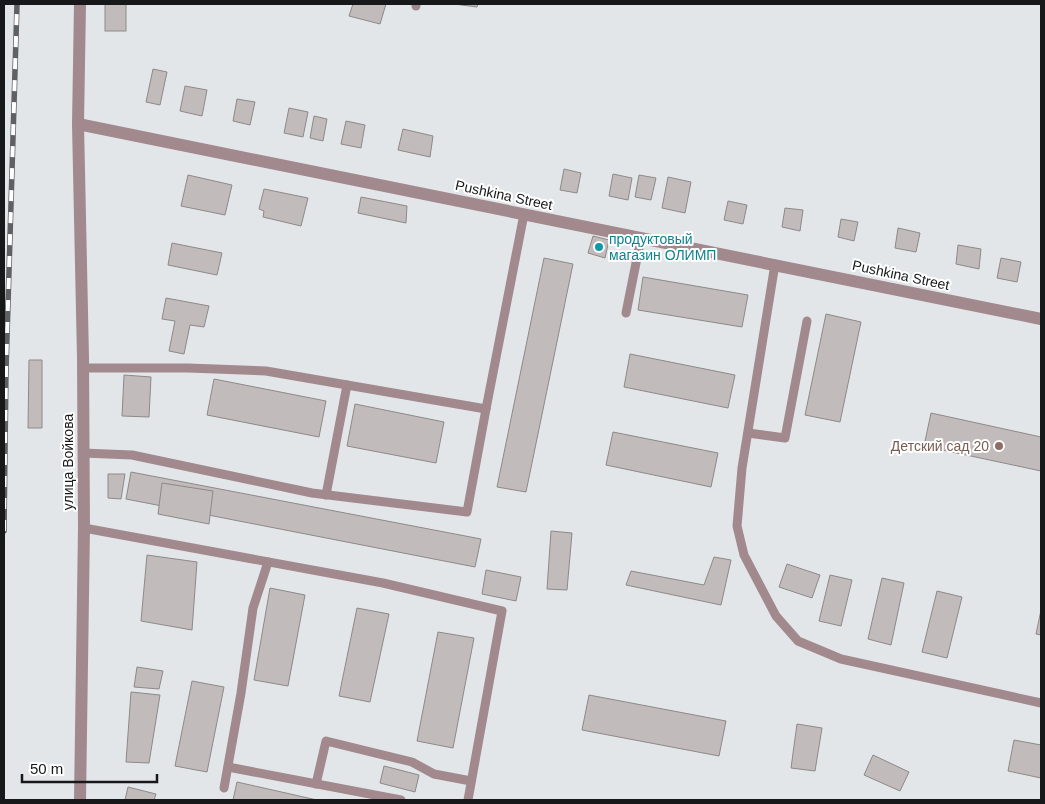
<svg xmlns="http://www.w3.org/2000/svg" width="1045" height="804" viewBox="0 0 1045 804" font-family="Helvetica,sans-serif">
	<rect width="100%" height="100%" fill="#e2e6e9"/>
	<!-- building -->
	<g fill="#c1bcbb" stroke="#8e8988">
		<rect x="105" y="4" width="21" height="27"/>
		<polygon points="353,4 386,4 380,24 349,16"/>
		<polygon points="454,4 478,4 477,7"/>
		<polygon points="153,69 167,72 160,105 146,102"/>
		<polygon points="185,86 207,90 202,116 180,111"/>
		<polygon points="237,99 255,102 250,125 233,121"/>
		<polygon points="289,108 308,112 303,137 284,133"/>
		<polygon points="314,116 327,119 323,141 310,138"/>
		<polygon points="346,121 365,125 361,148 341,144"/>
		<polygon points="403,129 433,136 430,157 398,150"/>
		<polygon points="564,169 581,173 577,193 560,190"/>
		<polygon points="613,174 632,178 628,200 609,196"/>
		<polygon points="188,175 232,185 225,215 181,206"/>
		<polygon points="639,175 656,178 651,200 635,197"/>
		<polygon points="668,177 691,182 685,213 662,208"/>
		<polygon points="264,189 308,198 301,226 263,217 264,211 259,209"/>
		<polygon points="361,197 407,206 406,223 358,213"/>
		<polygon points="728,201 747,205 743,224 724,220"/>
		<polygon points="785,208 803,210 800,231 782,227"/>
		<polygon points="841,219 858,222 854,241 838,237"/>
		<polygon points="898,228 920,233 916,252 895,248"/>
		<polygon points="593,236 609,240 605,258 588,253"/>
		<polygon points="172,243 222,253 217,275 168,265"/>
		<polygon points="958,245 981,249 979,269 956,264"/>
		<polygon points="544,258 573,264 526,492 497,487"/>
		<polygon points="1001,258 1021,262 1017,282 997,278"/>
		<polygon points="643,277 748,295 742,327 638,310"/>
		<polygon points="166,298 209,306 204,327 190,325 184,354 169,351 175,321 162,319"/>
		<polygon points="826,314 861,322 840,422 805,415"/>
		<polygon points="630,354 735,375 728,408 624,387"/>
		<polygon points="29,360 42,360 42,428 28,428"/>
		<polygon points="124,375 151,377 149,417 122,416"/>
		<polygon points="214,379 326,401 319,437 207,415"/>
		<polygon points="355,404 444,422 436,463 347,446"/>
		<polygon points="931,413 1041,437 1041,471 924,446"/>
		<polygon points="613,432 718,453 711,487 606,465"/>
		<polygon points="131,472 481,539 475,567 126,499"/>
		<polygon points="108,474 125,474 121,499 108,498"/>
		<polygon points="162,483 213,491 209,524 158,514"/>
		<polygon points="551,531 572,533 567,590 547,589"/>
		<polygon points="147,555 197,562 192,630 141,621"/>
		<polygon points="714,557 731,560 721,605 626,585 631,571 704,585"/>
		<polygon points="787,564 820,575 812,598 779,587"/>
		<polygon points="486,570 521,577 516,601 482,594"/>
		<polygon points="830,575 852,580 841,626 819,621"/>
		<polygon points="882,578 904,583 891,645 868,639"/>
		<polygon points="270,588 305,595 288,686 254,680"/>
		<polygon points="937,591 962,597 947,658 922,652"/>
		<polygon points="357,608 389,614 370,702 339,696"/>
		<polygon points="1041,610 1041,635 1036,634"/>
		<polygon points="438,632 474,638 453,748 417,741"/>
		<polygon points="137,667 163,671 159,689 134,687"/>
		<polygon points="192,681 224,687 207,772 175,766"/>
		<polygon points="131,692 160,695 149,763 126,762"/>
		<polygon points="589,695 726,721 719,756 582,730"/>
		<polygon points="797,724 822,728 815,771 791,768"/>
		<polygon points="1014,740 1041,745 1041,778 1008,771"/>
		<polygon points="873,755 909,772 900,791 864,775"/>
		<polygon points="384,766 419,775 415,792 380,783"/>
		<polygon points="237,782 317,800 233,800"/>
		<polygon points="128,787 156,794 154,800 125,800"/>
	</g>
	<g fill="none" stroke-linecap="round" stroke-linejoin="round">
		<!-- service -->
		<g stroke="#a1898e" stroke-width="9">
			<polyline points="416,6 416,4"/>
			<polyline points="775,264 742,468 737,526 744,555 776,616 798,641 841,659 1041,703"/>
			<polyline points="626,313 641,238"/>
			<polyline points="83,368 188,368 266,371 486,409 524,214"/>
			<polyline points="748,433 785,438 807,321"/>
			<polyline points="83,453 132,455 312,493 467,512 486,409"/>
			<polyline points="326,495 347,385"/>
			<polyline points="84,528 383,583 502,611 468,800"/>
			<polyline points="228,767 401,800"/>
			<polyline points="316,784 326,741 412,762 434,774 471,781"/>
			<polyline points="224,788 241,693 253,608 268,562"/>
		</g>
		<!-- minor -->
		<g stroke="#a1898e" stroke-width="12">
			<polyline points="78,124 1041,319"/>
			<polyline points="80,800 84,528 83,358 78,124 80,4"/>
		</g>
		<defs>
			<polyline id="rail" points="4,531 6,371 17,4"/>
		</defs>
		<!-- rail casing -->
		<use href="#rail" stroke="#5e6062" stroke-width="5.5"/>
		<!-- rail -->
		<use href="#rail" stroke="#fff" stroke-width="4" stroke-dasharray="11" stroke-linecap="butt"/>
	</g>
	<!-- markers -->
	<circle fill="#0f9aa8" stroke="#fff" stroke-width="2" cx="599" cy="247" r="5"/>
	<circle fill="#8d6e63" stroke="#fff" stroke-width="2" cx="999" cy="446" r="5"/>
	<g text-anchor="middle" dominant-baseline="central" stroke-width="4" stroke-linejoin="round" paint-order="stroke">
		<!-- street labels -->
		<g font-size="14" fill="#171819" stroke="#fff">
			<text transform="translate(504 195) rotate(12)">Pushkina Street</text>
			<text transform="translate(901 275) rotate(12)">Pushkina Street</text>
			<text transform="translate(68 462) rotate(-90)">улица Войкова</text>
		</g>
		<!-- culture labels -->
		<g font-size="14" fill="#0d838f" stroke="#fff" text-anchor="start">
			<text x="609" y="239">продуктовый<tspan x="609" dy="16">магазин ОЛИМП</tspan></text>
		</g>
		<!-- education labels -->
		<g font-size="14" fill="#785e54" stroke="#fff" text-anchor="end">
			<text x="989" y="446">Детский сад 20</text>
		</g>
	</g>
	<!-- border -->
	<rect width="1045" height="804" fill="none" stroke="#171819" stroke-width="10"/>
	<!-- scale -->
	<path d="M22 774v8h135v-8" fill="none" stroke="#171819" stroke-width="2.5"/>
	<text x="30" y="774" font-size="15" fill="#171819" stroke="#ffffff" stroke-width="4" paint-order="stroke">50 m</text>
</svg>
